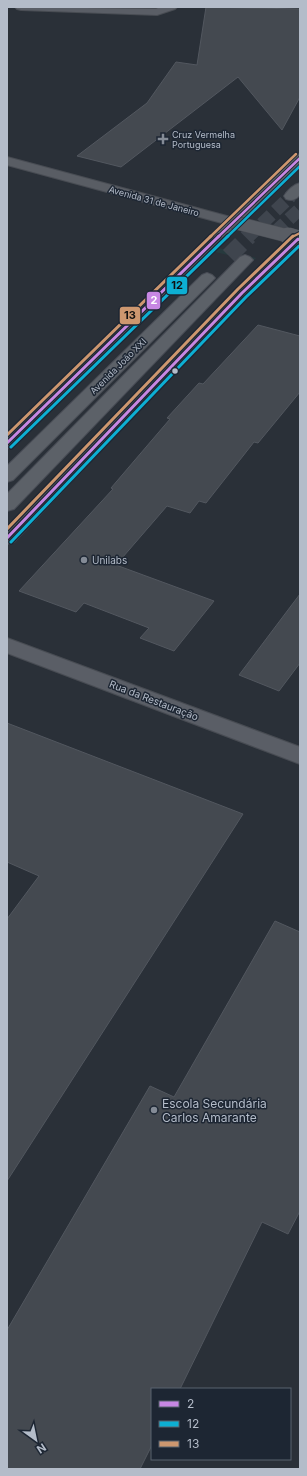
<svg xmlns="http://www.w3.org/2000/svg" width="307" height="1476" viewBox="0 0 307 1476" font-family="Inter,sans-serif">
	<rect width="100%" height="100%" fill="#2a3038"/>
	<!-- green -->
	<polygon fill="#273a3e" points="219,248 256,258 253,261 215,252"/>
	<!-- building -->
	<g fill="#444950" stroke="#52575f">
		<polygon points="206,7 300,9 300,97 282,130 238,77 121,167 77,156 147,103 176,62 197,65"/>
		<polygon points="258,325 300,336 300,392 258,443 254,442 206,503 199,501 190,513 167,506 116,565 214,601 174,651 140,638 149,628 84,603 76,612 19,591 113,489 111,488 170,419 167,418 199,383 203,384"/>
		<polygon points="300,594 300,663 279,691 239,675"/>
		<polygon points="7,723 243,814 7,1181 7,919 39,876 7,862"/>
		<polygon points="275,921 300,932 300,1211 288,1234 262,1222 180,1389 152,1389 152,1445 140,1469 7,1469 7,1330 150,1086 174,1097"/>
	</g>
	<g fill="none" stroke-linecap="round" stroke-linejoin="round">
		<!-- primary-tunnel-far1 -->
		<g stroke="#3f454e" stroke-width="13" stroke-dasharray="13 6" stroke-linecap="butt">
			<polyline points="275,232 300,209"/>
			<polyline points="248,237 291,196"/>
		</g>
		<!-- primary-tunnel -->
		<polyline stroke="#3f454e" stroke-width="17" stroke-dasharray="17 8" stroke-linecap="butt" points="229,256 249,236"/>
		<defs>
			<g id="minor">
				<polygon points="15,7 156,9 160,7 177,7 175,9 157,15 21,10 17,9"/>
				<polygon points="7,638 300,747 300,764 7,653"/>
			</g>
			<polygon id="secondary" points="7,157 238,219 240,222 238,225 233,226 7,165"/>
			<g id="primary">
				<polygon points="300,154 300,166 13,447 7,448 7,433 295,155"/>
				<path d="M300 183V195C295 200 292 201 286 199L284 196C288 190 293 185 300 183Z"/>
				<polygon points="300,234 300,246 247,296 14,542 7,544 7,527 237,290 295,235"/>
				<polygon points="245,255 250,257 253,260 250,263 14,509 7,511 7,494 240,257"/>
				<polygon points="207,273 212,275 215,278 13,480 7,482 7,466 202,275"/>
			</g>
		</defs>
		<!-- minor casing -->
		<use href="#minor" stroke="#484c53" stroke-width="2"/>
		<!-- secondary casing -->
		<use href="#secondary" stroke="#484c53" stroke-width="2"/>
		<!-- primary casing -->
		<use href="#primary" stroke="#484c55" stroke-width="2"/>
		<!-- minor -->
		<use href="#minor" fill="#5a5e66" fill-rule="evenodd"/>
		<!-- secondary -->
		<use href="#secondary" fill="#595d64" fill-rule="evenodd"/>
		<!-- primary -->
		<use href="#primary" fill="#5c6168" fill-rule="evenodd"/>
		<defs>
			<polyline id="secondary-bridge-far1" points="233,222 292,237"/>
			<polyline id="secondary-bridge" points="288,236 298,239"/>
		</defs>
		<!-- secondary-bridge-far1 casing -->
		<use href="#secondary-bridge-far1" stroke="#484c53" stroke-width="14" stroke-linecap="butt"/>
		<!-- secondary-bridge casing -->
		<use href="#secondary-bridge" stroke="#484c53" stroke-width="18" stroke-linecap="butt"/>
		<!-- secondary-bridge-far1 -->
		<use href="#secondary-bridge-far1" stroke="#595d64" stroke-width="13"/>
		<!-- secondary-bridge -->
		<use href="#secondary-bridge" stroke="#595d64" stroke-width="17"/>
		<defs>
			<polyline id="bus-1-far1" points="218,237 300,158"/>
			<g id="bus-1">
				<polyline points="7,443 219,236"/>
				<polyline points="7,538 242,293 298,239 300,240"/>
			</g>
			<polyline id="bus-2-far1" points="227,237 300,166"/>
			<g id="bus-2">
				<polyline points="11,447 228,236"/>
				<polyline points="11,542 246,297 299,246"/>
			</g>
			<g id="bus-3-far1">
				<polyline points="210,237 296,154"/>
				<polyline points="292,237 300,233"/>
			</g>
			<g id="bus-3">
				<polyline points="7,435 211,236"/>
				<polyline points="7,529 238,289 293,236"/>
			</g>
		</defs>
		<!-- bus-1-far1 casing -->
		<use href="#bus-1-far1" stroke="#1d2633" stroke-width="4.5"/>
		<!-- bus-1 casing -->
		<use href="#bus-1" stroke="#1d2633" stroke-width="5.5"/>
		<!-- bus-2-far1 casing -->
		<use href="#bus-2-far1" stroke="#1d2633" stroke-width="4.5"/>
		<!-- bus-2 casing -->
		<use href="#bus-2" stroke="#1d2633" stroke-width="5.5"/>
		<!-- bus-3-far1 casing -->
		<use href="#bus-3-far1" stroke="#1d2633" stroke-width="4.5"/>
		<!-- bus-3 casing -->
		<use href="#bus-3" stroke="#1d2633" stroke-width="5.5"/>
		<!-- bus-1-far1 -->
		<use href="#bus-1-far1" stroke="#c787e3" stroke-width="2.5"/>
		<!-- bus-1 -->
		<use href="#bus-1" stroke="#c787e3" stroke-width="3"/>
		<!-- bus-2-far1 -->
		<use href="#bus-2-far1" stroke="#0dafd3" stroke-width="2.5"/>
		<!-- bus-2 -->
		<use href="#bus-2" stroke="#0dafd3" stroke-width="3"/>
		<!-- bus-3-far1 -->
		<use href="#bus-3-far1" stroke="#cd976f" stroke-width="2.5"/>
		<!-- bus-3 -->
		<use href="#bus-3" stroke="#cd976f" stroke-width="3"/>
	</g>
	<!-- markers -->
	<g fill="#848b96" stroke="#1d2633" stroke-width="1.5">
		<path d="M161 133h4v4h4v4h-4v4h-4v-4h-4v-4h4z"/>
		<circle cx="84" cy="560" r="4"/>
		<circle cx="154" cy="1110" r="4"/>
	</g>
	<circle fill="#b4bcc9" stroke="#1d2633" stroke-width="1.5" cx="175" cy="371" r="3.5"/>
	<g text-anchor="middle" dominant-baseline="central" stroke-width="3" stroke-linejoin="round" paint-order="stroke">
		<!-- far-poi labels -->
		<g font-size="9" fill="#b4bcc9" stroke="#1d2633" text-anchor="start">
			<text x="172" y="134">Cruz Vermelha<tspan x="172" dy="10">Portuguesa</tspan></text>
		</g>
		<!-- far-street labels -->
		<g font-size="9" fill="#b4bcc9" stroke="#1d2633">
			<text transform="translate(154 201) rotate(15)">Avenida 31 de Janeiro</text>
			<text transform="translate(118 366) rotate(-45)">Avenida João XXI</text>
		</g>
		<!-- poi labels -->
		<g font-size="10" fill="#b4bcc9" stroke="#1d2633" text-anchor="start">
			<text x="92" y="560">Unilabs</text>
		</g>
		<!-- street labels -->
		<g font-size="10" fill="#b4bcc9" stroke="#1d2633">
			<text transform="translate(154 700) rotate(21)">Rua da Restauração</text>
		</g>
		<!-- near-poi labels -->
		<g font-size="12" fill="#b4bcc9" stroke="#1d2633" text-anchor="start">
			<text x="162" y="1103">Escola Secundária<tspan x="162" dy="14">Carlos Amarante</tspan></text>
		</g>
	</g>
	<g stroke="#1d2633" stroke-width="1.5">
		<rect x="166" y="276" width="22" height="19" rx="4" fill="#0dafd3"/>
		<rect x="146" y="291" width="15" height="19" rx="4" fill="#c787e3"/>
		<rect x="119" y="306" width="22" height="19" rx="4" fill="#cd976f"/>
	</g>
	<g font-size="11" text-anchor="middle" font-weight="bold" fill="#fff">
		<text x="154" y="304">2</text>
	</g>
	<g font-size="11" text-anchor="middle" font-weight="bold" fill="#111">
		<text x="177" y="289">12</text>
		<text x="130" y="319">13</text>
	</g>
	<!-- border -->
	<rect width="307" height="1476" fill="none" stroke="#b4bcc9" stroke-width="16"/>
	<!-- legend -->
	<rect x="151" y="1388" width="140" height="72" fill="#1d2633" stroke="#59626f"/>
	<rect x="159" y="1401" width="20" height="6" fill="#c787e3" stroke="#59626f"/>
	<text x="187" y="1408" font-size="12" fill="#b4bcc9">2</text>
	<rect x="159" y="1421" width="20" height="6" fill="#0dafd3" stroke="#59626f"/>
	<text x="187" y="1428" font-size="12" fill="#b4bcc9">12</text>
	<rect x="159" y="1441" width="20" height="6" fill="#cd976f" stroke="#59626f"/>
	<text x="187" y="1448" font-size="12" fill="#b4bcc9">13</text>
	<!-- north arrow -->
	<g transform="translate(36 1440) rotate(147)" stroke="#1d2633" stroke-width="3" paint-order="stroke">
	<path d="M0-3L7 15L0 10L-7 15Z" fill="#b4bcc9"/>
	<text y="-6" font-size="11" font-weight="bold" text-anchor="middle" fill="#b4bcc9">N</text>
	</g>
</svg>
